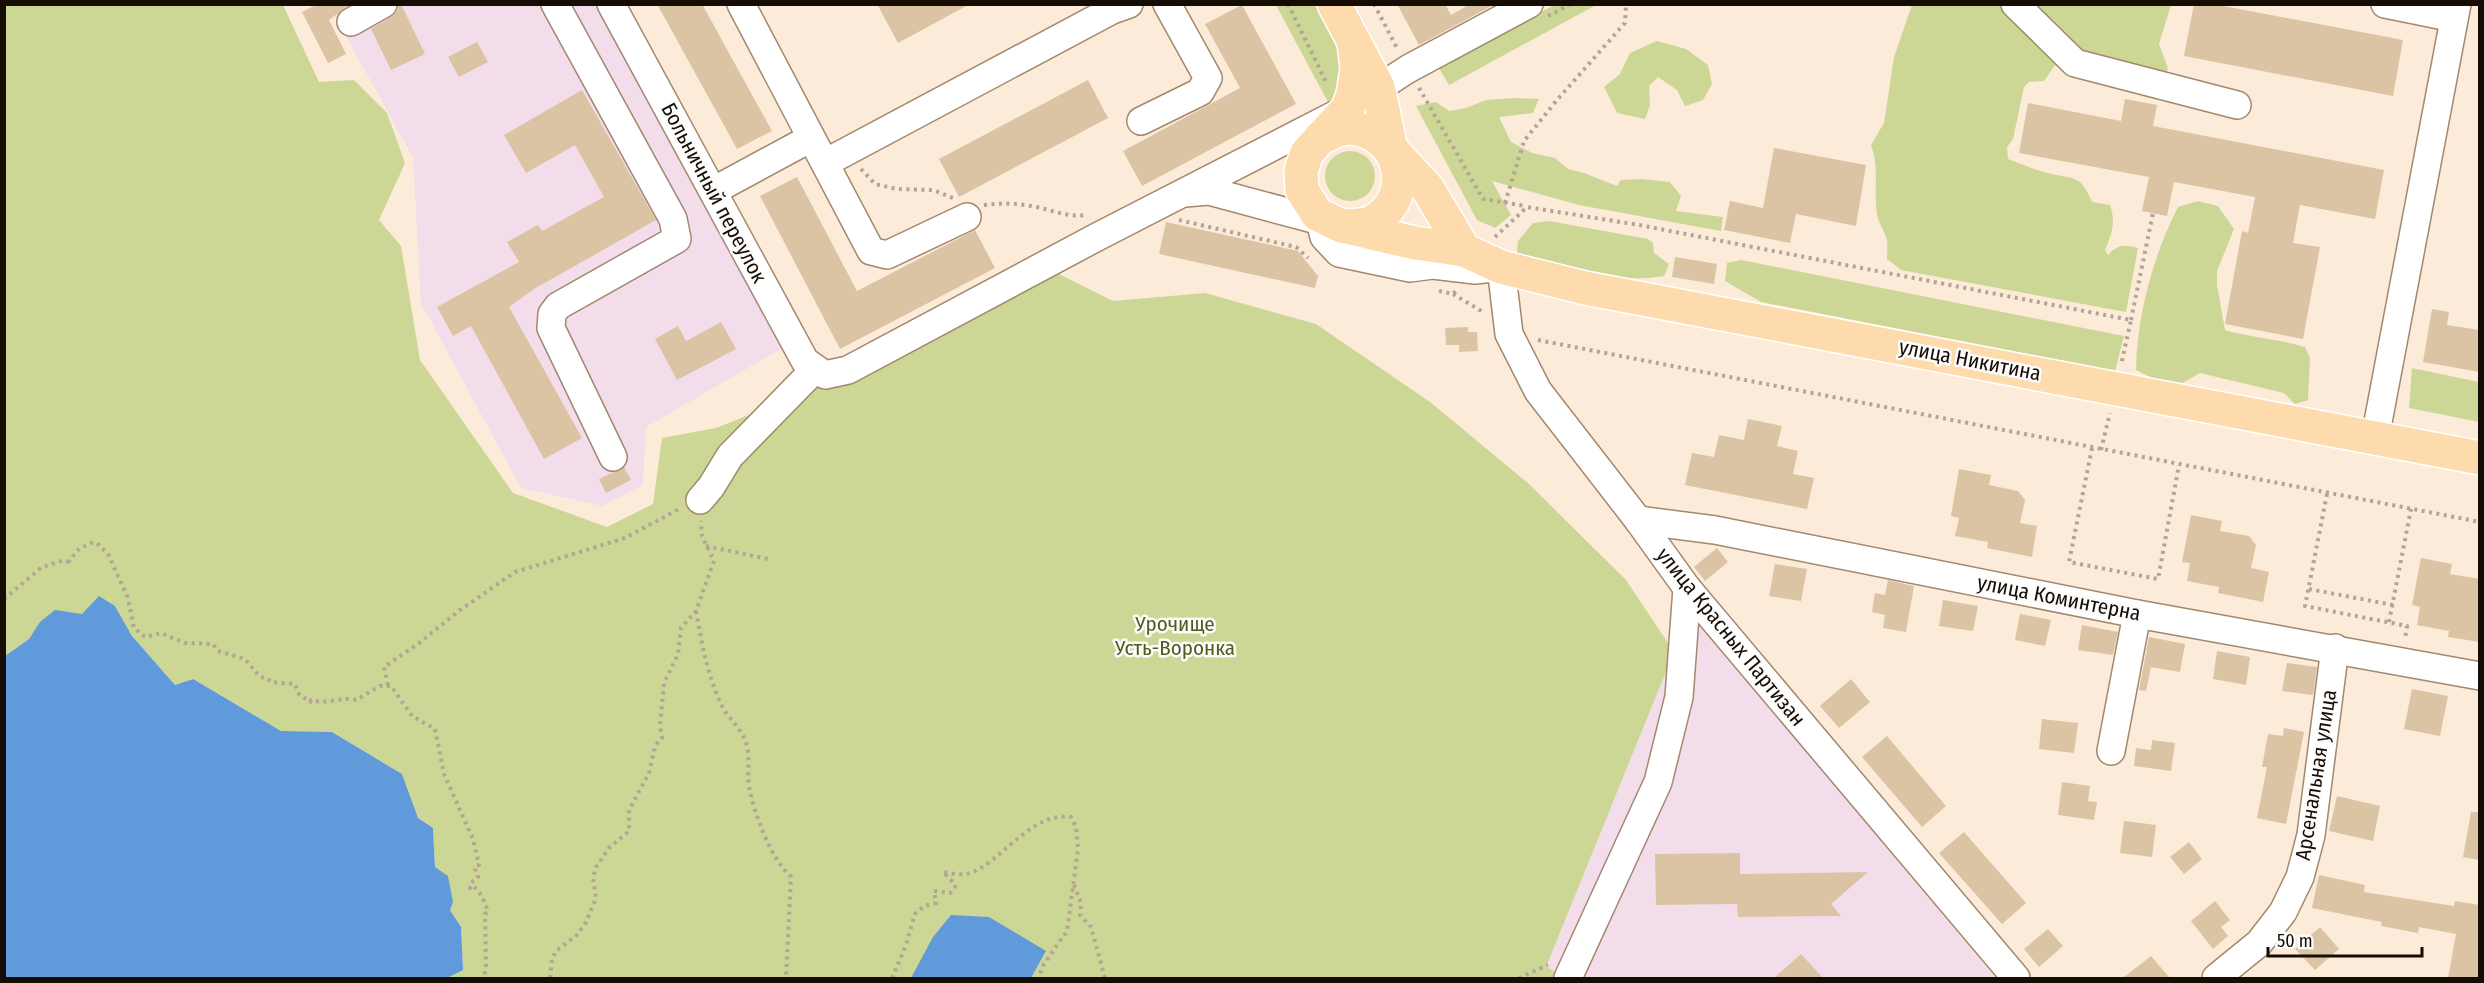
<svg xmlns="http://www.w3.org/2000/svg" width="2484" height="983" viewBox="0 0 2484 983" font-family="'Fira Sans Condensed',sans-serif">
	<rect width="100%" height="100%" fill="#fdebda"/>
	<!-- medical -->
	<g fill="#f3ddeb">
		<polygon points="329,5 607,5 793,342 646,427 643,485 602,506 521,488 421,303 413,158"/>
		<polygon points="1673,591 1995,978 1569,978 1546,967 1674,652"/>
	</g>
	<!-- green -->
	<g fill="#ccd695">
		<polygon points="5,4 283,5 319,82 354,80 387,113 405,163 379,220 401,246 420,360 513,493 607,527 653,504 662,438 716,428 885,361 1051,270 1113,301 1205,293 1316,324 1430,402 1529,484 1626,580 1674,652 1546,967 1569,978 1031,978 1046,951 921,962 911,978 447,978 463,969 461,927 450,910 435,867 433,828 418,818 402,774 332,732 281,731 193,679 175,685 132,636 115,606 40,623 29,639 5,656"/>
		<polygon points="1276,5 1315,5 1339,48 1346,87 1329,104"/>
		<polygon points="1554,5 1596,5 1449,85 1439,68"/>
		<path d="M1912 5H2171L2159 44 2168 68 2164 80 2072 71 2055 65 2044 81 2029 82 2024 87 2013 139 2007 147 2008 159C2021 164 2035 170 2048 173 2074 180 2080 173 2092 202L2110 205C2116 222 2112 234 2105 250L2108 255C2117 245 2124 244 2138 248L2126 312 1901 270 1887 259C1887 253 1888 246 1887 240 1885 231 1878 223 1877 214 1873 189 1880 170 1871 145L1884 123 1894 57Z"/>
		<polygon points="1657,41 1686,49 1708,65 1712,84 1703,100 1685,106 1677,90 1658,77 1649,86 1650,105 1645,119 1617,113 1604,87 1620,74 1630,53"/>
		<polygon points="1515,98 1539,99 1533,113 1499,117 1511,142 1532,153 1555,158 1568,169 1584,173 1617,186 1621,180 1641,179 1670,182 1681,196 1676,211 1723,217 1721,231 1579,205 1492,181 1511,215 1495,228 1477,220 1416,106 1436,102 1449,111 1466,108 1486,100"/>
		<circle cx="1350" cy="176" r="25"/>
		<path d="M2198 201 2218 206 2234 229 2217 271V285L2225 330C2252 338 2279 339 2305 347L2310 358 2308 400 2295 404 2284 393 2200 373 2177 386 2156 380 2136 370C2137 315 2153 256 2178 207Z"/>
		<path d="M1549 221 1648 239 1653 243 1654 253 1669 264 1664 276C1615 284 1563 272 1517 253L1518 241 1533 223Z"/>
		<polygon points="1741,260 2124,336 2115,371 1761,302 1725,281 1727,263"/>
		<polygon points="2412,368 2479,382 2479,422 2409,408"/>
	</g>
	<!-- water -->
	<g fill="#609adb">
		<polygon points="99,596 115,606 132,636 175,685 193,679 281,731 332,732 402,774 418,818 433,828 435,867 448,876 453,902 450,910 461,927 463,970 447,978 5,978 5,656 29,639 40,622 55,610 82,614"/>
		<polygon points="951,915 989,917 1046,951 1031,978 911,978 933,937"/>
	</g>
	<!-- building -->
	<g fill="#dac4a4">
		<polygon points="318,4 350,4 329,20 346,54 328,63 302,12"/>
		<polygon points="399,4 401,4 425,54 391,70 371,29 391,17 397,11"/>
		<polygon points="657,4 702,4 772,131 737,149"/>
		<polygon points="877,4 970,4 898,43"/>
		<polygon points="1397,4 1445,4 1451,15 1470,4 1495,4 1419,45"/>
		<polygon points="2194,4 2213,4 2403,40 2393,96 2184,56"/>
		<polygon points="1242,5 1296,104 1142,186 1123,151 1240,88 1205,24"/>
		<polygon points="477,42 488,62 459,77 448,57"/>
		<polygon points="1088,80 1108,118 959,197 939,159"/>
		<polygon points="582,90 656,220 534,289 509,307 582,438 544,459 471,326 453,336 437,307 519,262 507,242 538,225 542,231 604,197 575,145 526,173 504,135"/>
		<polygon points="2125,99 2157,105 2153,126 2384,170 2375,219 2300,205 2293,243 2320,247 2303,339 2225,324 2242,231 2248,233 2255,197 2174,182 2167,216 2142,211 2149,177 2019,153 2028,103 2121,121"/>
		<polygon points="1774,148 1866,165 1856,226 1796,214 1790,243 1724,230 1730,201 1763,208"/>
		<polygon points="797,177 857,291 975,230 995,268 840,349 760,196"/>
		<polygon points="1166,222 1298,251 1318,276 1315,288 1159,254"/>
		<polygon points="1675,257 1717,264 1714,284 1672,277"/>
		<polygon points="2432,309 2449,312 2447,325 2480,330 2480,372 2423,362"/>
		<polygon points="721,322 736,349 677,380 655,339 678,326 686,341"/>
		<polygon points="1468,327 1468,332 1477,332 1478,351 1459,352 1459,345 1446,345 1445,328"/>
		<polygon points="1748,419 1782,426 1777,446 1798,451 1793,474 1814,478 1807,509 1685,485 1692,453 1714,457 1719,435 1744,440"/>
		<polygon points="624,467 631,480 606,493 599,479"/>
		<polygon points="1959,469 1991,475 1989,485 2018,491 2025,500 2020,523 2037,526 2032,557 1987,548 1988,542 1955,536 1959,518 1951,516"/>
		<polygon points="2191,515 2222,521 2220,531 2249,536 2256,545 2251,568 2269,572 2263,602 2218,593 2219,587 2187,581 2190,563 2182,562"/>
		<polygon points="1717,548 1728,562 1705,581 1694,567"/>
		<polygon points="2421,558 2452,564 2450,574 2480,579 2480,642 2448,637 2449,631 2417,625 2420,607 2412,605"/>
		<polygon points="1775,564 1807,569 1801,601 1769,596"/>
		<polygon points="1888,580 1914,586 1906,632 1883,628 1885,615 1872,612 1875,593 1885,595"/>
		<polygon points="1943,600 1978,606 1973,631 1939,626"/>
		<polygon points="2020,614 2051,620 2045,646 2015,640"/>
		<polygon points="2082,625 2118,632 2113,655 2078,650"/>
		<polygon points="2149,637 2185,644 2180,672 2151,667 2146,691 2139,690"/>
		<polygon points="2217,651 2250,657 2246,685 2213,679"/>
		<polygon points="2287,663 2317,667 2313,695 2282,691"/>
		<polygon points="1851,679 1870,702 1839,728 1820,706"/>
		<polygon points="2412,689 2448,696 2440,736 2404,729"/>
		<polygon points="2042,719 2078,723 2074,753 2039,749"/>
		<polygon points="2284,728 2304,732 2286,824 2257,818 2267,767 2262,767 2268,734 2283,736"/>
		<polygon points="1887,736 1946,806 1922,827 1862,757"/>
		<polygon points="2152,740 2175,743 2171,771 2134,766 2136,748 2151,750"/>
		<polygon points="2062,782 2090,786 2088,801 2097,802 2094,820 2058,815"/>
		<polygon points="2337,796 2380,806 2373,841 2329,831"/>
		<polygon points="2471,812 2480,812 2480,860 2463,857"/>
		<polygon points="2124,821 2156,825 2152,857 2120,853"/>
		<polygon points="1964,832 2026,903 2002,924 1939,853"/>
		<polygon points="2189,842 2202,859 2184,874 2170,857"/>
		<polygon points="1740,853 1740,874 1868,872 1831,904 1841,916 1738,917 1737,904 1656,905 1655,854"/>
		<polygon points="2319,875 2365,885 2364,892 2454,906 2455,901 2480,905 2478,978 2448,978 2456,934 2419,927 2418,933 2381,926 2382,922 2312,908"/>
		<polygon points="2215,901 2230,920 2221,927 2228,936 2213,949 2191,921"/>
		<polygon points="2320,927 2339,949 2315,970 2295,949"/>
		<polygon points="2048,929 2063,946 2039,967 2024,949"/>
		<polygon points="1801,954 1823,978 1774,978"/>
		<polygon points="2151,956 2170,978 2123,978"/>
	</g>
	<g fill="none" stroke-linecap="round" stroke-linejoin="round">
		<defs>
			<g id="minor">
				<polyline points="555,4 673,219 677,239 558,306 552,314 551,328 613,457"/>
				<polyline points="611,4 805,361 825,375 848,370 1097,237 1348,108 1408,69 1529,4"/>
				<polyline points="741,4 871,251 887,255 967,217"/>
				<polyline points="2015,4 2075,63 2237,105"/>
				<polyline points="2385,4 2454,18"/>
				<polyline points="351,22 383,4"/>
				<polyline points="1141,121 1200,92 1208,78 1167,4"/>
				<polyline points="825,163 1112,10 1129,4"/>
				<polyline points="713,191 811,138"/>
				<polyline points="1185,193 1209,191 1328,223"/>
				<polyline points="1310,203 1320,221 1324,237 1339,253 1410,268 1433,265 1475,270 1501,267 1509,334 1538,391 1638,520 1687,588 2016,978"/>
				<polyline points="2375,438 2457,4"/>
				<polyline points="700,500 711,487 730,456 815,369"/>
				<polyline points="1638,520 1715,530 2137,614 2480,676"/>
				<polyline points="2111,751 2137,614"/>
				<polyline points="1568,978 1658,782 1679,697 1687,588"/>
				<polyline points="2216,978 2259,943 2283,912 2300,877 2311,835 2335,648"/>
			</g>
			<g id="major">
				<polyline points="1334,4 1378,87 1391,149 1428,189 1464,250"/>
				<polyline points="1354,43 1357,69 1353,94 1348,108 1307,153 1301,171 1302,190 1317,214 1342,226 1415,243 1464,250 1501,267 1585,288 2480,458"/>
				<path d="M1320 138C1328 135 1338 129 1346 128 1400 128 1419 196 1372 222 1365 226 1352 225 1344 226"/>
			</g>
		</defs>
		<!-- minor casing -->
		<use href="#minor" stroke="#a2886d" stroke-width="30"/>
		<!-- major casing -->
		<use href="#major" stroke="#fff" stroke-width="36"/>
		<!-- path -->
		<g stroke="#b3a495" stroke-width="4" stroke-dasharray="3 4.5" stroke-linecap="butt">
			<polyline points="1288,4 1327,84"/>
			<polyline points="1374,4 1398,50"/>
			<polyline points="1548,16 1571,4"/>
			<polyline points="1419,88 1483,199 1526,206"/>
			<polyline points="861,169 875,184 897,189 933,190 953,198"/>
			<polyline points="1505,203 1524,141 1557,100 1625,23 1626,4"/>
			<path d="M984 205C1000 203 1015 203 1031 206 1050 209 1067 218 1086 215"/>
			<polyline points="1179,220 1296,247 1308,258"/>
			<polyline points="1495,237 1527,207 1639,225 2131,320 2121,365"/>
			<polyline points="1439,291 1453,294 1456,291"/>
			<polyline points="1453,294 1483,312"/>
			<polyline points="2131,320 2153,213"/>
			<polyline points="1538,340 2480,522"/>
			<polyline points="2092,448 2069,562 2158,579 2179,465"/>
			<polyline points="2101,450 2110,413"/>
			<polyline points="2327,494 2305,606 2407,626 2405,639"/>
			<polyline points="706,546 768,559"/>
			<polyline points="2309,589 2393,605"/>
			<path d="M4 599 42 567 65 560 71 564 69 561 79 549 93 542 99 545 108 554 128 598 134 628 145 637 161 633 185 643 213 644 218 651 245 659 260 677 267 678 271 682 295 684 299 694 310 702 311 700C329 705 342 696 356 700L380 686H391L412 716 435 729 444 774 473 839 479 865H476L475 873 478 877 473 881 470 888 472 885C481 892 485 902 488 912L485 914 486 965 484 978"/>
			<path d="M696 611C702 644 707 674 721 704 728 719 743 729 747 746 750 759 747 774 749 787 756 818 769 855 791 877L786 978"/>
			<polyline points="2389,622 2411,509"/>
			<polyline points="388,685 384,667 418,644 460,610 515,572 625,538 681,508"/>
			<polyline points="1074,885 1081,903 1080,915 1091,927 1105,978"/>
			<polyline points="550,978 552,959 556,951 577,935 586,922 596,898 593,878 596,867 609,848 629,831 629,810 649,773 655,746 662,738 660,726 664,683 678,654 681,628 696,611 714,561 702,536 701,521"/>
			<path d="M892 978 906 945 915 914 924 906 936 903 934 891 950 893 955 887V884L943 872C950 873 961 876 970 873 1001 863 1031 811 1071 817L1076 827 1078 849 1067 931 1044 964 1038 978"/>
			<polyline points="1519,978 1548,965"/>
		</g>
		<!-- minor -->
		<use href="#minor" stroke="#fff" stroke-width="27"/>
		<!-- major -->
		<use href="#major" stroke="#fedbad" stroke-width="33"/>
	</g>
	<g text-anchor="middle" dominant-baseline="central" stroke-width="5" stroke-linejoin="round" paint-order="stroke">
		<!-- street labels -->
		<g font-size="21" fill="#150c04" stroke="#fcfcfc">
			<text transform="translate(714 193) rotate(62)">Больничный переулок</text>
			<text transform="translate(1970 360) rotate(11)">улица Никитина</text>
			<text transform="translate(2059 598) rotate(11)">улица Коминтерна</text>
			<text transform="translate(1731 637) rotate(51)">улица Красных Партизан</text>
			<text transform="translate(2316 775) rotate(-81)">Арсенальная улица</text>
		</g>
		<!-- park labels -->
		<g font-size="21" fill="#545b1a" stroke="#fcfcfc">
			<text x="1175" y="624">Урочище<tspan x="1175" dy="24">Усть-Воронка</tspan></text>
		</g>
	</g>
	<!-- border -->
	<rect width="2484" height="983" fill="none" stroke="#150c04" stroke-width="12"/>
	<!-- scale -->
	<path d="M2268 947v9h154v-9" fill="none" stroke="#150c04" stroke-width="3"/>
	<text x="2277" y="947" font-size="18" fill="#150c04" stroke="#fcfcfc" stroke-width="4.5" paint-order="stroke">50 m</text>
</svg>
